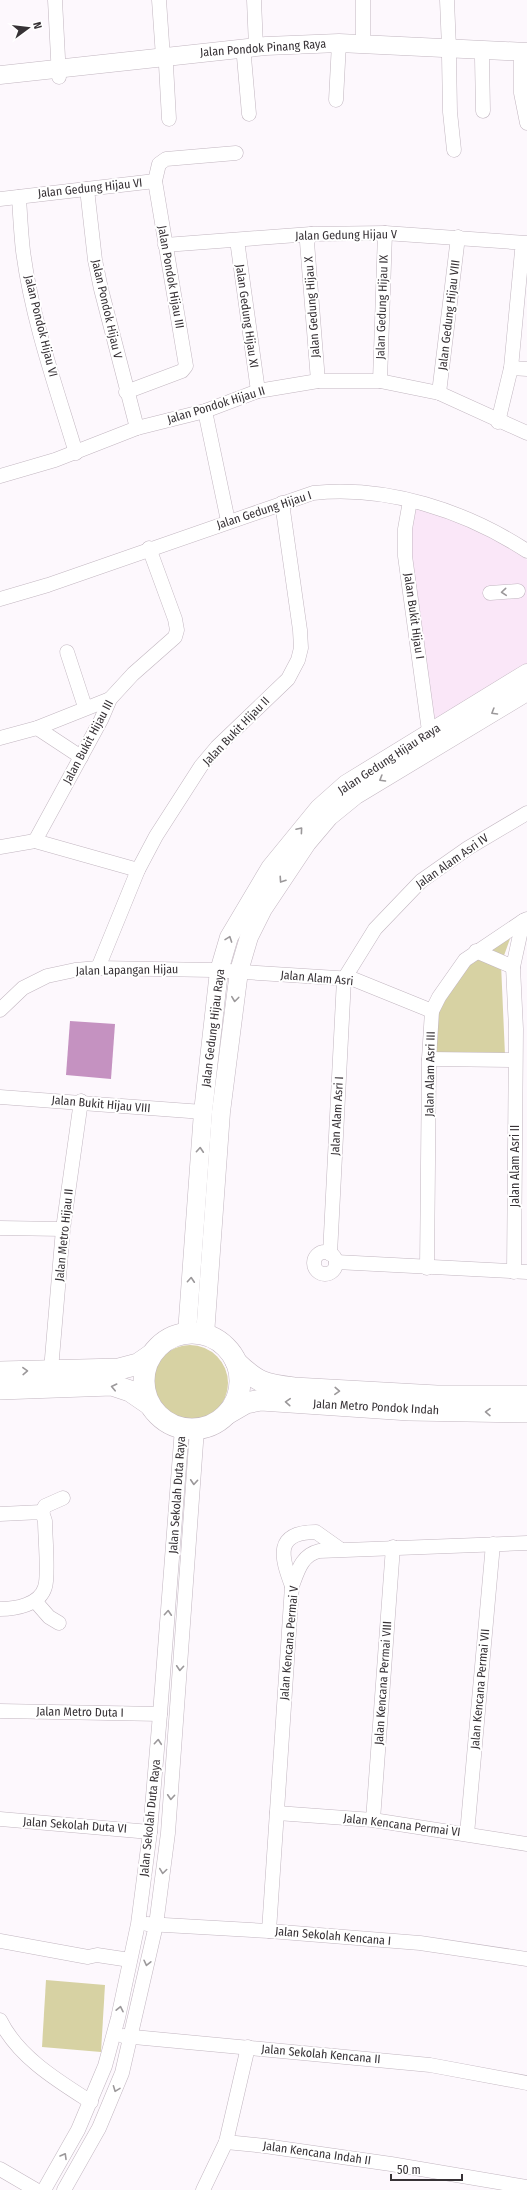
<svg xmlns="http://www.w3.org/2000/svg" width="527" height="2190" viewBox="0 0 527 2190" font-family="'Fira Sans Condensed',sans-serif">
	<rect width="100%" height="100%" fill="#fdf8fd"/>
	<!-- built -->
	<polygon fill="#fae7f8" points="420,508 470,523 521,554 527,560 527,665 433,722 404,540 412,511"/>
	<!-- green -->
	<g fill="#d7d2a3">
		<polygon points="511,936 501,964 505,1055 432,1054 438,1012 470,961"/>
		<circle cx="190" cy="1383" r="38"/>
		<polygon points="46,1980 105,1985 101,2052 42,2047"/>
	</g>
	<!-- water -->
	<polygon fill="#c592c1" points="70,1021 115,1024 111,1079 66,1075"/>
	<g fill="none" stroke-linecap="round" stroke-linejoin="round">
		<defs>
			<g id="minor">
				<polyline points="55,0 59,77"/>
				<polyline points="159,0 163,57"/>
				<polyline points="254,0 256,47"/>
				<polyline points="363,0 363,44"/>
				<polyline points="447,0 449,48"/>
				<polyline points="449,56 450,112 454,150"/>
				<polyline points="244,57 249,114"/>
				<polyline points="482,58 483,111"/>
				<polyline points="521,60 521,93 527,123"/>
				<polyline points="166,65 169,119"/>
				<polyline points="336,100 339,43"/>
				<polyline points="87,189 95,260 101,289 137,428"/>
				<path d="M19 197C20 215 21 233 23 251 32 320 56 387 76 453"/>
				<polyline points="0,199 155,181 159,164 166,159 236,153"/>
				<polyline points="311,234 307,242 318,381"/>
				<polyline points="237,240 258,391"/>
				<polyline points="165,245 311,234 385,233 527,243"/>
				<polyline points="511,368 527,369"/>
				<polyline points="380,381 385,233"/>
				<polyline points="126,392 182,371 186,366 155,181"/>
				<polyline points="439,393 458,237"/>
				<polyline points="205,411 228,521"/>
				<polyline points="498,422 511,368 522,251 527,246"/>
				<polyline points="0,476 55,460 137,428 205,411 258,391 318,381 380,381 439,393 527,433"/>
				<polyline points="410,501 405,529 405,556 429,731"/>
				<polyline points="490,593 518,591"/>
				<path d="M0 599 48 585 313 493C387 485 466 511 527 551"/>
				<polyline points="67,652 85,707"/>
				<polyline points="37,728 81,757"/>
				<polyline points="0,738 37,728 110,699"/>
				<polyline points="35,841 101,720 110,699 133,674 175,637 177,630 175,619 149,548"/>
				<polyline points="0,847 35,841 138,870"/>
				<polyline points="476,951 513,967"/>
				<polyline points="98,968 138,870 156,836 201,766 217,747 288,679 298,660 301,648 300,630 282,503"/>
				<polyline points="0,1010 23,988 47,976 75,970 98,968 212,970 353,979 432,1011"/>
				<polyline points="429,1059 515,1060"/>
				<polyline points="0,1097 203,1112"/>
				<polyline points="0,1228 63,1229"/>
				<circle cx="325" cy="1263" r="11"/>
				<polyline points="330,1254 344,979 375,929 421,881 468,848 527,813"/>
				<polyline points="336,1262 527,1272"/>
				<polyline points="427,1268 429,1059 432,1011 439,997 465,960 523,921"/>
				<polyline points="514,1272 516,1029 513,967 523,921 527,919"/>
				<polyline points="51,1370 63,1229 81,1101"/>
				<polyline points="42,1512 45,1506 63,1498"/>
				<path d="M0 1514 42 1512 45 1521C45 1536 49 1576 45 1587 40 1605 15 1609 0 1609"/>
				<path d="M292 1586C281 1557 274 1532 316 1532L340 1549"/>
				<polyline points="35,1601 49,1617 59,1623"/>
				<polyline points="0,1711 160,1714"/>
				<polyline points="277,1813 373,1820 527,1844"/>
				<polyline points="0,1819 150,1832"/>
				<polyline points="373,1820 393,1547"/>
				<polyline points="467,1834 493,1544"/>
				<polyline points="147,1924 269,1931 420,1943 527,1959"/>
				<path d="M269 1931 292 1586C298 1570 302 1555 319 1551L527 1543"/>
				<polyline points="0,1941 88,1957 97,1955 130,1960"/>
				<path d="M0 2020C18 2057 58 2081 91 2102"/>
				<polyline points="123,2036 430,2065 527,2083"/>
				<polyline points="226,2142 265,2146 391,2164 527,2187"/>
				<polyline points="0,2169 36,2190"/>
				<polyline points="44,2190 78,2130 105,2066 118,2018 138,1924 150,1832 160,1714 182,1428"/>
				<polyline points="64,2190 99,2128 122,2073 156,1925 168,1833 197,1429"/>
				<polyline points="203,2190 226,2142 248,2047"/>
			</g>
			<g id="major">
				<polyline points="0,75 266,46 339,43 527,52"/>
				<polyline points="187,1333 203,1112 219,971 229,937 270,868 319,808 346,784 527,673"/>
				<polyline points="205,1335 221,1112 239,971 249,937 263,909 307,843 329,817 356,795 527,692"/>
			</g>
			<g id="highway">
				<circle cx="192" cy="1381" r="48"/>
				<path d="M236 1362C258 1383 264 1384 294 1388L437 1396H527"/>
				<polyline points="0,1372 119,1369 138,1364 151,1355"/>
				<polyline points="0,1389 112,1385 130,1391 149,1404"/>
				<polyline points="227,1414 246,1403 261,1400 409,1410 527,1412"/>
			</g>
		</defs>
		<!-- minor casing -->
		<use href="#minor" stroke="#c2b6c0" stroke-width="15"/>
		<!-- major casing -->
		<use href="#major" stroke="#c2b6c0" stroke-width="19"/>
		<!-- highway casing -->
		<use href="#highway" stroke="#c2b6c0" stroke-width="22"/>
		<!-- minor -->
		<use href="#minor" stroke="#fff" stroke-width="14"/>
		<!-- major -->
		<use href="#major" stroke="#fff" stroke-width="18"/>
		<!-- highway -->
		<use href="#highway" stroke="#fff" stroke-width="21"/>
	</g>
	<!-- one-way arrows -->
	<defs><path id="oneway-chevron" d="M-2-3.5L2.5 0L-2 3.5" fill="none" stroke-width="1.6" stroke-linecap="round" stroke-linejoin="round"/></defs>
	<g stroke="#9b989a">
		<use href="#oneway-chevron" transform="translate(504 592) rotate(175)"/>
		<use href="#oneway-chevron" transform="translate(494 712) rotate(149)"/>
		<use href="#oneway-chevron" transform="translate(382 779) rotate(149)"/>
		<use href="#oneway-chevron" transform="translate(300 830) rotate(-50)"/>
		<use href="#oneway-chevron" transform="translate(282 880) rotate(124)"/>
		<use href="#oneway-chevron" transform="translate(229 939) rotate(-70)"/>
		<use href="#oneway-chevron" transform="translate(235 999) rotate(97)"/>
		<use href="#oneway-chevron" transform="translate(200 1150) rotate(-86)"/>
		<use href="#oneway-chevron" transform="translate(191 1280) rotate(-86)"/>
		<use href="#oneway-chevron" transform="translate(25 1371) rotate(-2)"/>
		<use href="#oneway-chevron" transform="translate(114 1387) rotate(-167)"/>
		<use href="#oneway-chevron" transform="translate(337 1391) rotate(3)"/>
		<use href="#oneway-chevron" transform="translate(288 1402) rotate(-176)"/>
		<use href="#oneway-chevron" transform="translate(488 1412) rotate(-179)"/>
		<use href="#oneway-chevron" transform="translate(194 1482) rotate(94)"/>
		<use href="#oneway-chevron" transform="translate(168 1613) rotate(-86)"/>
		<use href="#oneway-chevron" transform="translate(180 1668) rotate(94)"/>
		<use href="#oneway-chevron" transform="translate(158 1742) rotate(-85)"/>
		<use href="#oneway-chevron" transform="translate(171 1797) rotate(94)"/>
		<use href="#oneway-chevron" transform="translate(163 1871) rotate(98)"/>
		<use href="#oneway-chevron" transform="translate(147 1963) rotate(103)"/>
		<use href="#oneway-chevron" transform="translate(120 2009) rotate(-78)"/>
		<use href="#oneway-chevron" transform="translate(116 2089) rotate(111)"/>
		<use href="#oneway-chevron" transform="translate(64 2156) rotate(-60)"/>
	</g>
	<g text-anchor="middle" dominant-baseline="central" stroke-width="4" stroke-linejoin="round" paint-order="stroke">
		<!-- street labels -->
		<g font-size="12" fill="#373236" stroke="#fff">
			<text transform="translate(263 48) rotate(-4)">Jalan Pondok Pinang Raya</text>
			<text transform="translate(90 188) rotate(-6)">Jalan Gedung Hijau VI</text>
			<text transform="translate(346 235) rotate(-1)">Jalan Gedung Hijau V</text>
			<text transform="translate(171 277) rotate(80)">Jalan Pondok Hijau III</text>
			<text transform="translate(312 307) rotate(-94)">Jalan Gedung Hijau X</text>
			<text transform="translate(382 307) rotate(-88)">Jalan Gedung Hijau IX</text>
			<text transform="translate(107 309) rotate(77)">Jalan Pondok Hijau V</text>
			<text transform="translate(449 315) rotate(-83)">Jalan Gedung Hijau VIII</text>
			<text transform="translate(247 316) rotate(82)">Jalan Gedung Hijau XI</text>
			<text transform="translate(41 326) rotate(76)">Jalan Pondok Hijau VI</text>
			<text transform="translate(216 405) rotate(-17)">Jalan Pondok Hijau II</text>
			<text transform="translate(264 510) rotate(-18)">Jalan Gedung Hijau I</text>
			<text transform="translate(414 616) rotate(82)">Jalan Bukit Hijau I</text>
			<text transform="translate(236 731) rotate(-46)">Jalan Bukit Hijau II</text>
			<text transform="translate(88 742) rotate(-62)">Jalan Bukit Hijau III</text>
			<text transform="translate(389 759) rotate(-33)">Jalan Gedung Hijau Raya</text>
			<text transform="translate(452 861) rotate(-35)">Jalan Alam Asri IV</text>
			<text transform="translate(127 970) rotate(-1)">Jalan Lapangan Hijau</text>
			<text transform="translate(317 978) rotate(5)">Jalan Alam Asri</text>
			<text transform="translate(213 1028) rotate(-83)">Jalan Gedung Hijau Raya</text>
			<text transform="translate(430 1074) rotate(-89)">Jalan Alam Asri III</text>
			<text transform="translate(101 1104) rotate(5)">Jalan Bukit Hijau VIII</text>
			<text transform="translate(337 1116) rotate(-87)">Jalan Alam Asri I</text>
			<text transform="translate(515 1166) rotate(-90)">Jalan Alam Asri II</text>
			<text transform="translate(64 1235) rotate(-84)">Jalan Metro Hijau II</text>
			<text transform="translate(376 1407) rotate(3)">Jalan Metro Pondok Indah</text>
			<text transform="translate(177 1495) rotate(-86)">Jalan Sekolah Duta Raya</text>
			<text transform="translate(289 1643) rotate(-85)">Jalan Kencana Permai V</text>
			<text transform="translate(383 1683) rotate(-86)">Jalan Kencana Permai VIII</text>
			<text transform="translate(480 1689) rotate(-85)">Jalan Kencana Permai VII</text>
			<text transform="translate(80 1712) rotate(1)">Jalan Metro Duta I</text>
			<text transform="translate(150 1818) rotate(-84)">Jalan Sekolah Duta Raya</text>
			<text transform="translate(75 1825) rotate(4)">Jalan Sekolah Duta VI</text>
			<text transform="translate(402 1825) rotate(7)">Jalan Kencana Permai VI</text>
			<text transform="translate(333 1936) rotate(5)">Jalan Sekolah Kencana I</text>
			<text transform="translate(321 2054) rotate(5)">Jalan Sekolah Kencana II</text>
			<text transform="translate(317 2153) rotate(8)">Jalan Kencana Indah II</text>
		</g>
	</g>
	<!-- north arrow -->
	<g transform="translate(28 28) rotate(75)" stroke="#ffffff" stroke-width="3" paint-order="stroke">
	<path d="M0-3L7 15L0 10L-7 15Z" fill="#373236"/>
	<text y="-6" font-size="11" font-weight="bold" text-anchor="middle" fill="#373236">N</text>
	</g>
	<!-- scale -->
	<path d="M391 2174v6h71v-6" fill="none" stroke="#373236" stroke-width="2"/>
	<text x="397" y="2174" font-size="12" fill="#373236" stroke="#ffffff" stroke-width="3" paint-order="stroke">50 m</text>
</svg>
